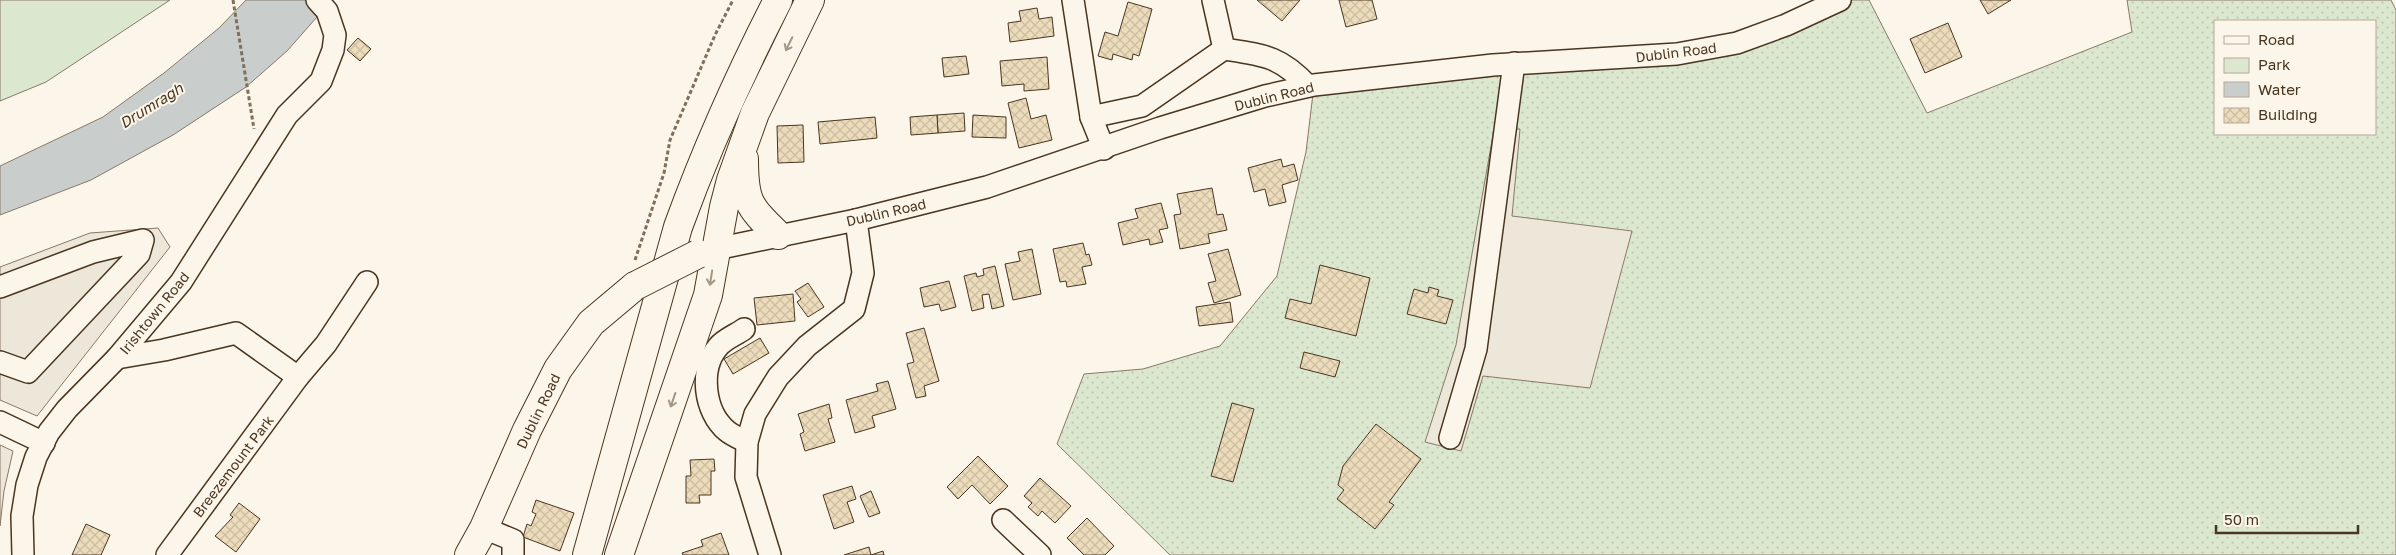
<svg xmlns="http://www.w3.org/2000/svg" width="2396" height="555" viewBox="0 0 2396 555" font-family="'Golos Text',sans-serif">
	<defs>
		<pattern id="grass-dots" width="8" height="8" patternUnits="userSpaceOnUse" patternTransform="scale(1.25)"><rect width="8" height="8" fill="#dce7d0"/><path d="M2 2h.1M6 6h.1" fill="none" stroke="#bec7b2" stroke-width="1.8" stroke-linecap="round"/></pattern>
		<pattern id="building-cross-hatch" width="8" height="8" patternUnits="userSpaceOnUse" patternTransform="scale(1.25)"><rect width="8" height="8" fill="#ecdcbc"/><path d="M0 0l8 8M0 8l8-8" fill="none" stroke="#ccbda1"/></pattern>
	</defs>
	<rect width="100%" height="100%" fill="#fbf6e9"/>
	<!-- grass -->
	<path fill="url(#grass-dots)" stroke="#887966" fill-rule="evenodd" d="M1840 0H1869L1927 113 2132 32 2127 0H2391L2396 10V555H1170L1057 444 1084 374 1143 369 1220 346 1277 276 1306 152 1314 85 1677 54ZM2215 21H2375V134H2215Z"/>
	<!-- green -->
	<polygon fill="#dce7d0" stroke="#887966" points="0,0 170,0 46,82 0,101"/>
	<!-- parking -->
	<g fill="#ede7d9" stroke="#887966">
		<polygon points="1494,129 1520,129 1512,216 1632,231 1590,388 1483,376 1461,451 1425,442 1456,345"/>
		<polygon points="158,228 170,247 37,416 0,400 0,267 90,233"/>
		<polygon points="0,445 13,451 4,491 0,526"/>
	</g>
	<!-- water -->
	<polygon fill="#c9cecd" stroke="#887966" points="246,0 332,0 287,51 246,87 173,135 91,180 0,215 0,166 103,117 164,73 219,28"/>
	<!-- building -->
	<g fill="url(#building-cross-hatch)" stroke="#4a3520">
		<polygon points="1257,0 1300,0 1282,21"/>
		<polygon points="1339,0 1372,0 1377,19 1346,27"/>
		<polygon points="1980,0 2011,0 1988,14"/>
		<polygon points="1128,2 1152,9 1139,56 1133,54 1132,60 1113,54 1112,60 1098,56 1105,32 1118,36"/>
		<polygon points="1037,8 1039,19 1052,17 1054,36 1010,42 1008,23 1021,21 1019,11"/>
		<polygon points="1948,23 1962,57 1925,73 1910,39"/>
		<polygon points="358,38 371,49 360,61 347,50"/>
		<polygon points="966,56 969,74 944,77 942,58"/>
		<polygon points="1047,57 1049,89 1024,91 1024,84 1002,86 1000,61"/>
		<polygon points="1026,98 1031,119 1046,115 1052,140 1019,148 1008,103"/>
		<polygon points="964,113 965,131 938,133 937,115"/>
		<polygon points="937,115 938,133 911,135 910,117"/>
		<polygon points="973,115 1006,117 1006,138 972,137"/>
		<polygon points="875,117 877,138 820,144 818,122"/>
		<polygon points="803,125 804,162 778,163 777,126"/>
		<polygon points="1281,159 1283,167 1294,164 1298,180 1282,185 1286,202 1269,206 1265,189 1254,192 1248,168"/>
		<polygon points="1212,188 1217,215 1223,214 1227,230 1208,234 1210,243 1180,249 1174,215 1181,214 1177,194"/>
		<polygon points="1161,203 1168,228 1159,230 1163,242 1150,245 1149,239 1123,245 1118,223 1138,218 1135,209"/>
		<polygon points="1083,243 1086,255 1089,254 1092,265 1082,267 1086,284 1067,287 1066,281 1060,282 1053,249"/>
		<polygon points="1032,249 1041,294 1013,300 1005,264 1020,261 1018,252"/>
		<polygon points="1228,249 1241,295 1214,303 1208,283 1216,281 1208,254"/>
		<polygon points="1320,265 1370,278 1356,336 1285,318 1290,299 1311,304"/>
		<polygon points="995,266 1004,306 992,309 989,294 982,295 984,308 972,311 964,276 976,273 977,277 984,275 983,269"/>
		<polygon points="949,281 956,307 941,311 939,304 924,307 920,288"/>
		<polygon points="808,283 824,307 808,317 797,302 801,299 795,291"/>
		<polygon points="1429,287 1439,290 1437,296 1453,300 1446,324 1407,314 1414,289 1428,293"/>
		<polygon points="793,294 795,321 757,325 754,298"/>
		<polygon points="1230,302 1233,322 1199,326 1196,307"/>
		<polygon points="924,328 939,381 924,386 926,396 916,398 907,364 914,362 906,333"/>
		<polygon points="760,338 769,353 733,374 724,359"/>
		<polygon points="1304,352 1340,361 1335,377 1300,368"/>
		<polygon points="888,381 896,409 872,416 875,427 855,433 846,400 878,391 876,384"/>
		<polygon points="1232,403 1254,409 1233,482 1211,476"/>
		<polygon points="829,404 832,418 828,419 835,442 805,451 800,434 804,432 798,414"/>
		<polygon points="1376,424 1421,459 1389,502 1394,505 1375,529 1337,499 1344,490 1338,485 1343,466"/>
		<polygon points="978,456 1008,486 990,504 972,485 958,499 947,487"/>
		<polygon points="714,459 715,471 711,471 711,495 699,495 700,503 686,503 686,476 691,476 690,460"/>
		<polygon points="1040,478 1071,506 1055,523 1042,511 1038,516 1028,507 1032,503 1024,496"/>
		<polygon points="852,486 856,499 847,502 854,522 834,529 823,495"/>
		<polygon points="871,491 880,513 869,517 860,496"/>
		<polygon points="536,500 574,513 560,551 523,537 527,524 531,526 536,514 532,512"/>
		<polygon points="239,503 260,519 236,552 215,536 233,517 230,515"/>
		<polygon points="1087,518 1114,546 1105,555 1084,555 1067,538"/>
		<polygon points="86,524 110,535 101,555 72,555"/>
		<polygon points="721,533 729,555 683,555 682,553 703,546 701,540"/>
		<polygon points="869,547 871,555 844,555"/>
		<polygon points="883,551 884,555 871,555"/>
	</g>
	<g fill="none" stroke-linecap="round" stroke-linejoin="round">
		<defs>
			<g id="minor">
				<polyline points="1073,0 1091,117 1104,149"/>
				<path d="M1213 0 1224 49C1264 55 1280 56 1308 86"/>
				<polyline points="1091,117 1142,106 1224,49"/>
				<polyline points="716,249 856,220 987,187 1160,128 1265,96 1314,85 1493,65 1677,54 1737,43 1786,25 1840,0"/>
				<polyline points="0,287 93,252 143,240 139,254 28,372 0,362"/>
				<path d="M744 329C736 335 724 339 718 347 699 369 704 412 727 431 733 436 741 439 747 442"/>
				<polyline points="117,358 164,350 236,333 298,377 167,555"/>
				<polyline points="298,377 326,344 367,282"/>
				<polyline points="0,422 44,443"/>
				<polyline points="1450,438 1476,349 1514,63"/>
				<polyline points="1003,520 1040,555"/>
				<polyline points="484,528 513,540 513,555"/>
				<polyline points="23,555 22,516 27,485 36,457 49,432 67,409 117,358 181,282 287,115 321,81 333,50 335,35 327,11 317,0"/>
				<polyline points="770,555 746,477 747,442 755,414 778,377 807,346 854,309 863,273 856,220"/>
			</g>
			<polyline id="major" points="469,555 484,528 527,430 558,369 591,323 635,286"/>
			<g id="highway">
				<path d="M744 159C744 201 748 206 778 235"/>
				<path d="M587 555 678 227C706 150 740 74 778 0"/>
				<polyline points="619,555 708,295 724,207 731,180 755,113 810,0"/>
			</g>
		</defs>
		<!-- minor casing -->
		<use href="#minor" stroke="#4a3520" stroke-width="24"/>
		<!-- major casing -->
		<use href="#major" stroke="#4a3520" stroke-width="30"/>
		<!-- highway casing -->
		<use href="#highway" stroke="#4a3520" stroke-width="30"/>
		<!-- path -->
		<g stroke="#7f6f5c" stroke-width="3" stroke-dasharray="4 2.5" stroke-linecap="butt">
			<polyline points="233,0 254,129"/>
			<polyline points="635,260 664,173 670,140 715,35 733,0"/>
		</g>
		<!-- minor -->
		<use href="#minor" stroke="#fbf6e9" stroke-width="21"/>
		<!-- major -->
		<use href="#major" stroke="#fbf6e9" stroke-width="28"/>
		<!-- highway -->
		<use href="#highway" stroke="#fbf6e9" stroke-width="28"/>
		<defs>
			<polyline id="major-bridge" points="635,286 698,254"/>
		</defs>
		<!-- major-bridge casing -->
		<use href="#major-bridge" stroke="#4a3520" stroke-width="30" stroke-linecap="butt"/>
		<!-- major-bridge -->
		<use href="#major-bridge" stroke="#fbf6e9" stroke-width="28"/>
	</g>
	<!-- one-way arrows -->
	<defs><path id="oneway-shaft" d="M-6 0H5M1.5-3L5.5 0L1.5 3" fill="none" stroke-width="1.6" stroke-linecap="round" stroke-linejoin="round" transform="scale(1.25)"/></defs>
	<g stroke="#a29684">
		<use href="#oneway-shaft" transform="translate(789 44) rotate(116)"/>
		<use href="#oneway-shaft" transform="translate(711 278) rotate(99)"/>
		<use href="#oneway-shaft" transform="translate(673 400) rotate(109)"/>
	</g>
	<g text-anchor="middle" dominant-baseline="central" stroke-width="4" stroke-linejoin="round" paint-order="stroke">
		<!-- street labels -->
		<g font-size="14" fill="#4a3520" stroke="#fbf6e9">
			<text transform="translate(1676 52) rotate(-7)">Dublin Road</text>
			<text transform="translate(1274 96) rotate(-14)">Dublin Road</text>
			<text transform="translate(886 212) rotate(-13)">Dublin Road</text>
			<text transform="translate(154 313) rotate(-51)">Irishtown Road</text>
			<text transform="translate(538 411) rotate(-64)">Dublin Road</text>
			<text transform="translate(233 466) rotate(-53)">Breezemount Park</text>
		</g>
		<!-- water labels -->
		<g font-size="15" font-style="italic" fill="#4a3520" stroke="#fbf6e9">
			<text transform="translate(151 105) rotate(-32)">Drumragh</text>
		</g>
	</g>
	<!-- legend -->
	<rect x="2214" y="20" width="162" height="115" fill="#fbf6e9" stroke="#b4a999"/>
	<rect x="2224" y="36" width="25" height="8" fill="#fbf6e9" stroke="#b4a999"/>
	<text x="2258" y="45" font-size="15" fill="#4a3520">Road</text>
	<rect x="2224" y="58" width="25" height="15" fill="#dce7d0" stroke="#b4a999"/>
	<text x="2258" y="70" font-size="15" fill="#4a3520">Park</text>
	<rect x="2224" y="82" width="25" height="15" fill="#c9cecd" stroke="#b4a999"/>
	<text x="2258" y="95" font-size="15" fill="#4a3520">Water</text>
	<rect x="2224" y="108" width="25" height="15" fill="url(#building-cross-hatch)" stroke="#b4a999"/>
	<text x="2258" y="120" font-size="15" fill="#4a3520">Building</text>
	<!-- scale -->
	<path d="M2216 525v8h142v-8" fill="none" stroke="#4a3520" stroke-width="2.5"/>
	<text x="2224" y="525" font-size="15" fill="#4a3520" stroke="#fbf6e9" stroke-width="4" paint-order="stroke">50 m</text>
</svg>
